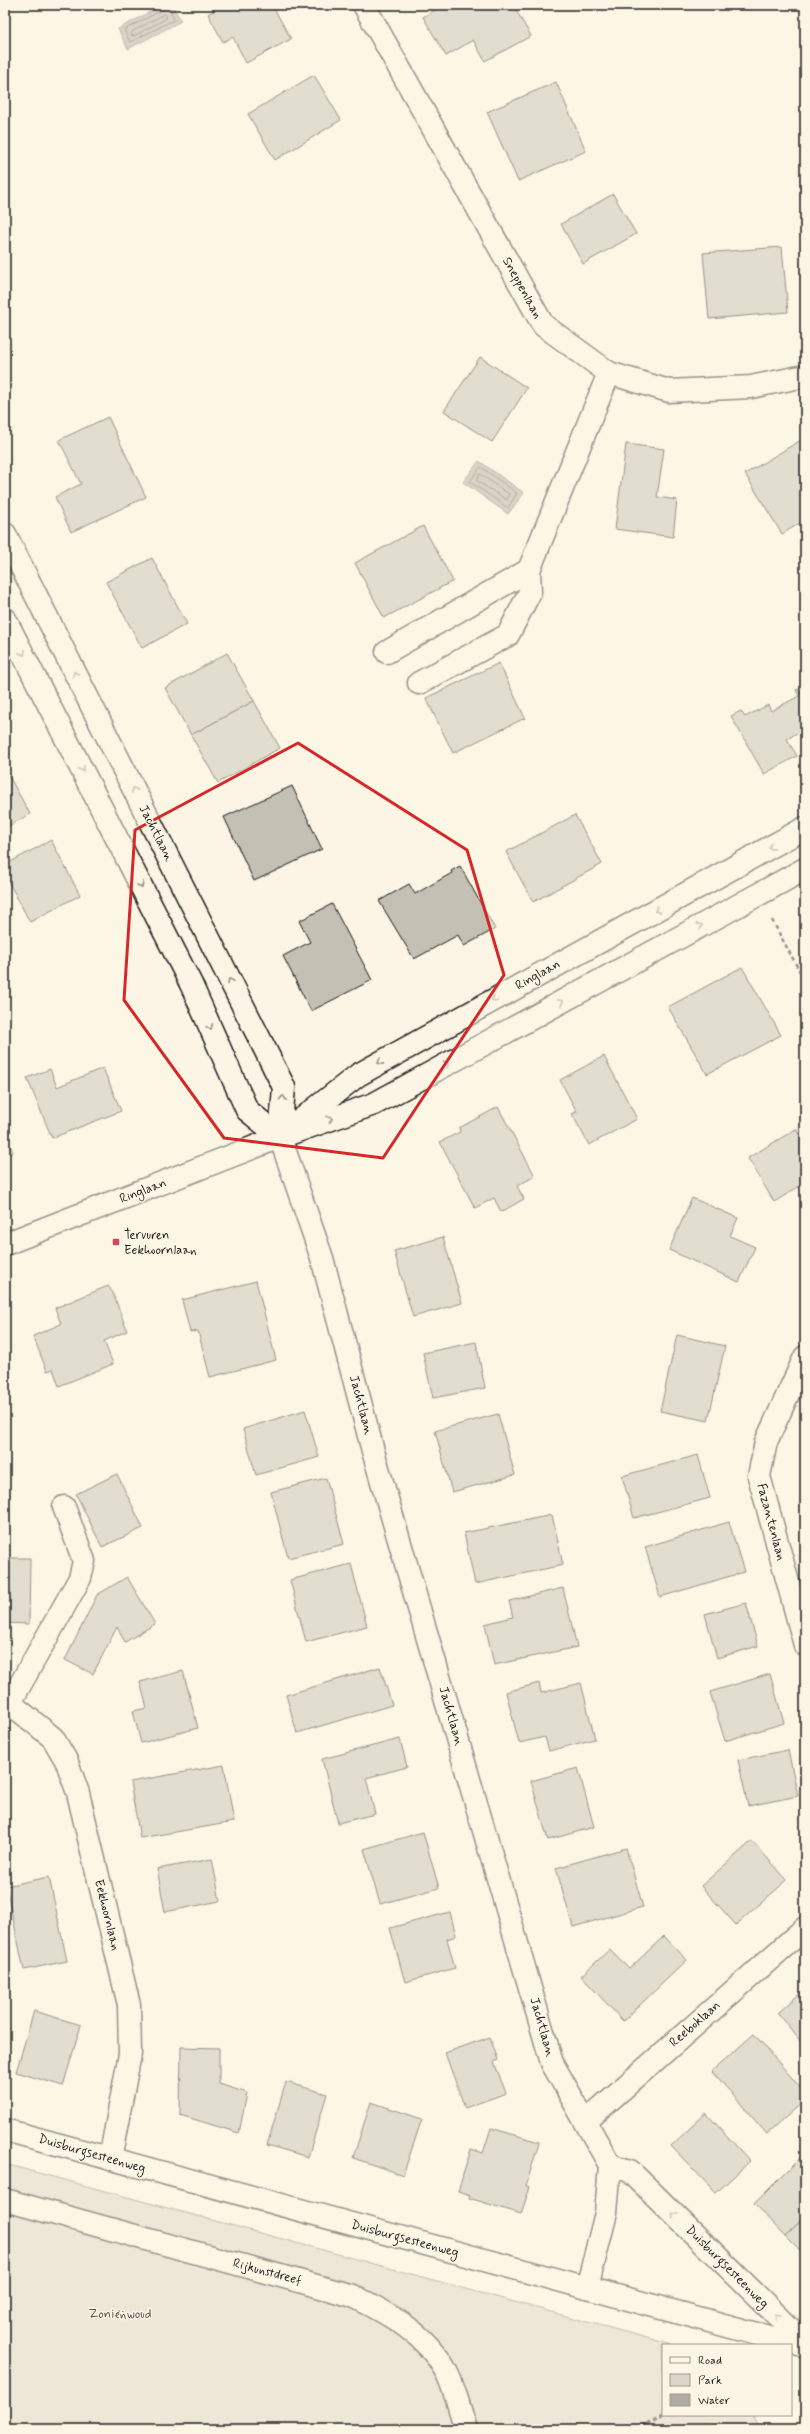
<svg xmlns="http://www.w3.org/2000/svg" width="810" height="2434" viewBox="0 0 810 2434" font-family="Mynerve,sans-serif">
	<rect width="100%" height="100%" fill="#fcf5e5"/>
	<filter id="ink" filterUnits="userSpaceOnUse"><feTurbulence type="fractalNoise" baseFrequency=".025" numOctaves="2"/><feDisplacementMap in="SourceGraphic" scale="8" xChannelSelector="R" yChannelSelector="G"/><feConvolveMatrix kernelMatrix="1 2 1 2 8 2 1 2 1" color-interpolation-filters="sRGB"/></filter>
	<g filter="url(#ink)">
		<!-- green -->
		<polygon fill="#dbd5c8" stroke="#7c7872" points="5,2164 673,2345 663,2345 663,2415 752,2415 759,2429 5,2429"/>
		<!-- water -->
		<g fill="#b0aba1" stroke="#75726c">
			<polygon points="163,5 172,5 181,21 128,49 118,29"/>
			<polygon points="479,461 524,493 508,514 463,482"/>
		</g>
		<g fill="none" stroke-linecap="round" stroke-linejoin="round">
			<!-- shore -->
			<g stroke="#575551" stroke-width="1">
				<polyline points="164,5 162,10 124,30 130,42 174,20 169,5"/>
				<polygon points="165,14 167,18 134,36 131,35 132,32"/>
				<polygon points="481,467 517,493 508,508 470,482"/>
				<polygon points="480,474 509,494 507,500 477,481"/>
			</g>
		</g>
		<!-- building -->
		<g fill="#c4c0b3" stroke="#1c1c1c">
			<polygon points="211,5 272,5 291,39 246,63 233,37 223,42 208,14 214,11"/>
			<polygon points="444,5 513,5 531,36 485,61 473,40 446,56 423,17"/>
			<polygon points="314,75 341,120 275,160 248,114"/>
			<polygon points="556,82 586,151 518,181 487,112"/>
			<polygon points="613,194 636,234 583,264 561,224"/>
			<polygon points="782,247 788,312 709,319 703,253"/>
			<polygon points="480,357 527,388 492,442 444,411"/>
			<polygon points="108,417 146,497 71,532 55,497 81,484 59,440"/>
			<polygon points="801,440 805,447 805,520 782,534 745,474"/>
			<polygon points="626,444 664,449 657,497 677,500 673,537 615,529"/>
			<polygon points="423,526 453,581 384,618 355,563"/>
			<polygon points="152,558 187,624 142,648 106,582"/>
			<polygon points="227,653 254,701 191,735 165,688"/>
			<polygon points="499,663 525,718 453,753 426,698"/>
			<polygon points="798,689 805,700 805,728 787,739 797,756 764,774 731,716 741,711 745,717 768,705 771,711 799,696 796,690"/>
			<polygon points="254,701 280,748 218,783 191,735"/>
			<polygon points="5,769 30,814 5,828"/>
			<polygon points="292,786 322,849 254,881 224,817"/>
			<polygon points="575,815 602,864 533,902 506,852"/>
			<polygon points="51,840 80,895 30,922 5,875 5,865"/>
			<polygon points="460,866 495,929 464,946 458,935 414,959 379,901 409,884 415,894 452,873 451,871"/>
			<polygon points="332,904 372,980 311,1011 283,956 310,942 299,921"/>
			<polygon points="742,967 781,1035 707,1074 668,1007"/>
			<polygon points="604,1056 637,1119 589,1145 572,1114 577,1112 560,1080"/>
			<polygon points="103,1068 121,1111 52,1138 27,1078 50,1069 57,1087"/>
			<polygon points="498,1107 535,1176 517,1186 524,1199 501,1212 494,1198 475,1208 440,1142 460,1132 459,1128"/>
			<polygon points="796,1129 805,1145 805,1183 774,1202 748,1158"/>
			<polygon points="5,1134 13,1152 5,1156"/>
			<polygon points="692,1198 738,1218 730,1236 755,1247 739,1282 669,1250"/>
			<polygon points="443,1237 462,1303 413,1317 394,1251"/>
			<polygon points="256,1281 276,1360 210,1377 198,1331 190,1332 182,1300"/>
			<polygon points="108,1286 113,1293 127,1331 104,1341 113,1364 59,1386 53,1369 47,1371 33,1336 61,1324 55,1308"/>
			<polygon points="677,1335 725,1346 708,1421 660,1411"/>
			<polygon points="476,1342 485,1388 433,1398 423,1353"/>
			<polygon points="305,1410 319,1457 256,1475 243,1429"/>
			<polygon points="498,1414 515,1475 452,1492 435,1431"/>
			<polygon points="698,1455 710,1498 634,1518 622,1476"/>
			<polygon points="117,1474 143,1528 102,1547 76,1494"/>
			<polygon points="326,1478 344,1544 288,1558 271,1492"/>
			<polygon points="552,1515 563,1565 475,1584 464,1533"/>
			<polygon points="729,1522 744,1572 660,1597 645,1547"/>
			<polygon points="5,1558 30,1558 29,1624 5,1623"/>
			<polygon points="351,1564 367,1626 306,1642 290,1580"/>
			<polygon points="127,1577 155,1624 125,1642 117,1627 93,1674 65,1660 97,1595"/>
			<polygon points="563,1588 577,1647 494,1665 485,1624 513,1617 509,1601"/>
			<polygon points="746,1603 758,1646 717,1658 705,1614"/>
			<polygon points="380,1667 392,1705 297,1733 286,1695"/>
			<polygon points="183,1671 198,1728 141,1743 133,1711 147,1708 140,1682"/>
			<polygon points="770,1674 784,1723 725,1741 710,1692"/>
			<polygon points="539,1683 541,1693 581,1683 595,1739 549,1751 545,1737 519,1743 506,1692"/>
			<polygon points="400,1739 407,1767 366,1778 375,1814 338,1823 322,1759"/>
			<polygon points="788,1750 798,1796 748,1806 738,1760"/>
			<polygon points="224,1765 234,1822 140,1838 130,1782"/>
			<polygon points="578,1768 594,1827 548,1840 531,1781"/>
			<polygon points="423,1832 439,1888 380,1904 364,1849"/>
			<polygon points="752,1841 787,1880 736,1925 701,1886"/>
			<polygon points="626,1848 643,1907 573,1927 556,1868"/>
			<polygon points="212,1859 220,1901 165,1912 157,1869"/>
			<polygon points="49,1877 67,1961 24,1970 6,1886"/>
			<polygon points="450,1912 456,1936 447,1939 455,1968 405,1982 390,1928"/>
			<polygon points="664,1936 687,1960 623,2021 581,1976 610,1949 629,1969"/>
			<polygon points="805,1989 805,2047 778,2013"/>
			<polygon points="34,2011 81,2025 63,2086 16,2072"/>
			<polygon points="754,2034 805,2093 805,2100 767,2134 712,2071"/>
			<polygon points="490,2037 498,2060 494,2062 506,2093 465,2108 445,2053"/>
			<polygon points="181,2047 219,2048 219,2084 247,2093 239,2133 180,2115"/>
			<polygon points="286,2082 327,2094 308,2157 267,2145"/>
			<polygon points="371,2102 422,2119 403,2175 353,2158"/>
			<polygon points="706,2113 750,2161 716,2193 671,2146"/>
			<polygon points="491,2128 539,2142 526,2186 530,2187 521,2214 469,2198 470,2195 458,2191 471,2149 483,2153"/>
			<polygon points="805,2153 805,2217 785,2236 754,2204"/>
			<polygon points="805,2217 805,2256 785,2236"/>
		</g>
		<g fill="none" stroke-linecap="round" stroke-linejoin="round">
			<defs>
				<g id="minor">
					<polyline points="364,5 543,325 609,373 669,391 751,387 805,376"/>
					<polyline points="5,534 284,1087 280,1137 322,1258 373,1451 552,2063 610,2165 606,2213 587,2288"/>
					<polyline points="5,619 191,984 247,1110 280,1137"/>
					<polyline points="387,652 529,570 609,373"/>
					<polyline points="419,683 508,635 530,592 529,570"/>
					<polyline points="293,1126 358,1075 805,828"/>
					<polyline points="5,1244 280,1137 374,1104 805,869"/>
					<polyline points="805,1357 766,1442 759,1476 805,1645"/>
					<polyline points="5,1699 53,1738 67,1762 78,1793 129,2005 130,2054 110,2159"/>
					<polyline points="11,1701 80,1578 84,1561 64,1507"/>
					<polyline points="586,2121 805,1928"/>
					<polyline points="5,2130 805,2347"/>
					<polyline points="610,2165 630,2171 805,2343"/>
					<path d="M5 2200 353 2296C390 2314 426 2334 446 2371 455 2389 460 2411 466 2429"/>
				</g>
			</defs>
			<!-- minor casing -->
			<use href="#minor" stroke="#1c1c1c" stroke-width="25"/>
			<!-- path -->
			<g stroke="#1c1c1c" stroke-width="2.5" stroke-dasharray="4 3" stroke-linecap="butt">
				<polyline points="772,920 805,981"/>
				<polyline points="634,2429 665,2415"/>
			</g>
			<!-- minor -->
			<use href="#minor" stroke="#fcf5e5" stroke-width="22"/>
		</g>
		<!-- one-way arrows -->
		<defs><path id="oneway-chevron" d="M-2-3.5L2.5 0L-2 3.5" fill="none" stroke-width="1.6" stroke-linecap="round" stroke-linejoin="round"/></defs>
		<g stroke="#97938b">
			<use href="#oneway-chevron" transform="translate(23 653) rotate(63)"/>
			<use href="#oneway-chevron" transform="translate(75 674) rotate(-117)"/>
			<use href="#oneway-chevron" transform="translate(82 769) rotate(63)"/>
			<use href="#oneway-chevron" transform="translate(134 790) rotate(-117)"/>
			<use href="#oneway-chevron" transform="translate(771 847) rotate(151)"/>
			<use href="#oneway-chevron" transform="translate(141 885) rotate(63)"/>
			<use href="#oneway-chevron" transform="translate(657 910) rotate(151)"/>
			<use href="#oneway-chevron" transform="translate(700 926) rotate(-29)"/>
			<use href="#oneway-chevron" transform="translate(230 981) rotate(-117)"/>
			<use href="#oneway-chevron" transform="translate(494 999) rotate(151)"/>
			<use href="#oneway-chevron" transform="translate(561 1002) rotate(-29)"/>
			<use href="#oneway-chevron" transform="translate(210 1027) rotate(66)"/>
			<use href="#oneway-chevron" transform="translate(380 1062) rotate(151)"/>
			<use href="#oneway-chevron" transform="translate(447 1064) rotate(-29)"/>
			<use href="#oneway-chevron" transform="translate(283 1098) rotate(-86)"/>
			<use href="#oneway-chevron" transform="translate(330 1119) rotate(-20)"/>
			<use href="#oneway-chevron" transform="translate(674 2215) rotate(-135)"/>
			<use href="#oneway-chevron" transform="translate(777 2316) rotate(-135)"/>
		</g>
	</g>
	<!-- marked area -->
	<path d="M0 0H810V2434H0ZM298 743 467 850 504 975 383 1158 224 1138 124 1000 135 830Z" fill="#fcf5e5" fill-opacity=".55" fill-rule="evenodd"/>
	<path fill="none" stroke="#d62828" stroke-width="3" stroke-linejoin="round" d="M298 743 467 850 504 975 383 1158 224 1138 124 1000 135 830Z"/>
	<!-- markers -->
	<rect fill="#d1495b" stroke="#fcf5e5" stroke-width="1.5" x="112" y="1238" width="8" height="8" rx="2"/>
	<g text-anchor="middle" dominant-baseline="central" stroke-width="3" stroke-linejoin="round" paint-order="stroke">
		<!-- street labels -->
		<g font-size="13" fill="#1c1c1c" stroke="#fcf5e5">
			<text transform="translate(522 288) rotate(61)">Sneppenlaan</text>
			<text transform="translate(156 833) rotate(63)">Jachtlaan</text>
			<text transform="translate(538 975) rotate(-29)">Ringlaan</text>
			<text transform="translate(143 1191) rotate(-21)">Ringlaan</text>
			<text transform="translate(361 1405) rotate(75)">Jachtlaan</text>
			<text transform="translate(771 1522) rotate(75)">Fazantenlaan</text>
			<text transform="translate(451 1716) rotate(74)">Jachtlaan</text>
			<text transform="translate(107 1915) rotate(76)">Eekhoornlaan</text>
			<text transform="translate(695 2024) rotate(-41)">Reeboklaan</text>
			<text transform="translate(542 2027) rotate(74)">Jachtlaan</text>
			<text transform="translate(92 2154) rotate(16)">Duisburgsesteenweg</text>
			<text transform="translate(405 2239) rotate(15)">Duisburgsesteenweg</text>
			<text transform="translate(727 2267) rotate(45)">Duisburgsesteenweg</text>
			<text transform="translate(267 2272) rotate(15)">Rijkunstdreef</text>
		</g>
		<!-- poi labels -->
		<g font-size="13" fill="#1c1c1c" stroke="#fcf5e5" text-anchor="start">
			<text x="124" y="1235">Tervuren<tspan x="124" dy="15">Eekhoornlaan</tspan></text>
		</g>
		<!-- park labels -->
		<g font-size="13" fill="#555450" stroke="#fcf5e5">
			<text x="120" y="2314">Zoniënwoud</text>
		</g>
	</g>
	<!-- margin -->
	<rect width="810" height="2434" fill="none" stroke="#fcf5e5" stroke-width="20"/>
	<rect x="10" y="10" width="790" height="2414" fill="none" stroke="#1c1c1c" stroke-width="1.5" filter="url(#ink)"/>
	<!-- legend -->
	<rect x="662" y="2344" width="130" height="72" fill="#fcf5e5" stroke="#a29e95"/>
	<rect x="670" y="2357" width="20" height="6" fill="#fcf5e5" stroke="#a29e95"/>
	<text x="698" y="2364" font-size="12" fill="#1c1c1c">Road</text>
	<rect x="670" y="2374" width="20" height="12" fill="#dbd5c8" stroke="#a29e95"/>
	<text x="698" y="2384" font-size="12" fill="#1c1c1c">Park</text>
	<rect x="670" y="2394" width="20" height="12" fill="#b0aba1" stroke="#a29e95"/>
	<text x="698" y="2404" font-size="12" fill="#1c1c1c">Water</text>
</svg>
